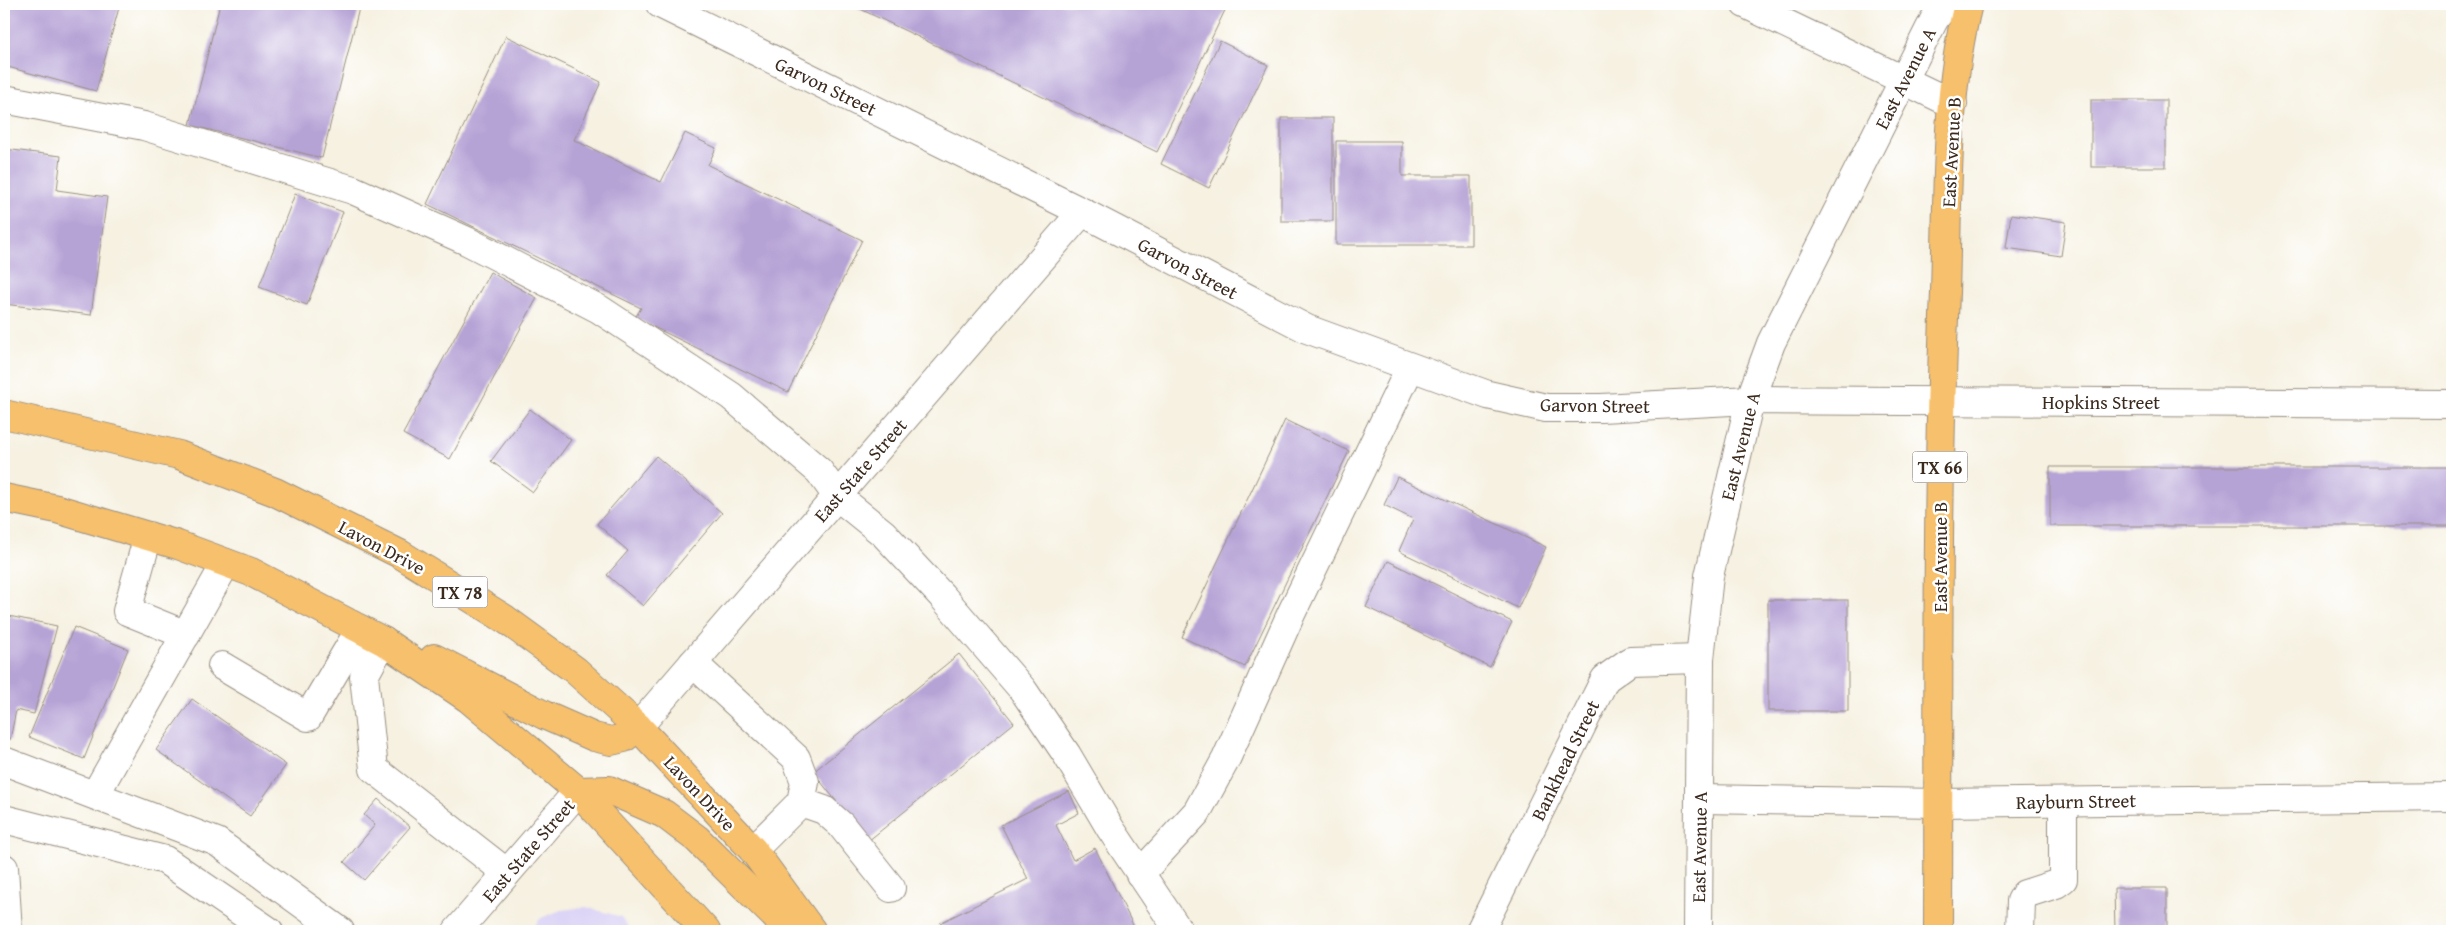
<svg xmlns="http://www.w3.org/2000/svg" width="2456" height="935" viewBox="0 0 2456 935" font-family="'Gentium Book Plus',serif">
	<rect width="100%" height="100%" fill="#fff"/>
	<filter id="ink" filterUnits="userSpaceOnUse"><feTurbulence type="fractalNoise" baseFrequency=".02" numOctaves="2"/><feDisplacementMap in="SourceGraphic" scale="10" xChannelSelector="R" yChannelSelector="G"/><feConvolveMatrix kernelMatrix="1 2 1 2 8 2 1 2 1" color-interpolation-filters="sRGB"/></filter>
	<filter id="wash" filterUnits="userSpaceOnUse"><feTurbulence type="fractalNoise" baseFrequency=".0096" numOctaves="4" result="noise"/><feDisplacementMap in="SourceGraphic" scale="20" xChannelSelector="R" yChannelSelector="G"/><feGaussianBlur stdDeviation="1.12" result="paint"/><feColorMatrix in="noise" values="0 0 0 0 0 0 0 0 0 0 0 0 0 0 0 0 0 1.4 0 .05"/><feComposite in="paint" operator="in"/></filter>
	<g filter="url(#wash)">
		<rect width="100%" height="100%" fill="#f6f1e1"/>
		<!-- built -->
		<polygon fill="#ddd5f6" points="586,907 621,917 631,931 530,931 541,918 561,910"/>
		<g id="blocks">
			<!-- building -->
			<g fill="#b6a3d6">
				<polygon points="4,4 120,4 96,91 4,66"/>
				<polygon points="220,4 360,4 322,158 190,125"/>
				<polygon points="850,4 1228,4 1157,152"/>
				<polygon points="506,36 601,82 574,140 661,182 685,133 716,148 708,165 862,240 788,392 635,318 641,308 427,204"/>
				<polygon points="1220,41 1268,65 1209,188 1161,164"/>
				<rect x="2091" y="100" width="75" height="67"/>
				<rect x="1281" y="118" width="52" height="103"/>
				<polygon points="1336,141 1402,141 1402,176 1471,176 1471,245 1336,245"/>
				<polygon points="4,149 61,156 57,190 107,197 91,315 4,304"/>
				<polygon points="295,194 343,212 307,305 259,287"/>
				<polygon points="2011,214 2066,222 2061,256 2006,248"/>
				<polygon points="490,272 537,298 450,459 403,434"/>
				<polygon points="530,409 571,440 533,492 491,461"/>
				<polygon points="1285,420 1349,451 1245,667 1182,637"/>
				<polygon points="656,456 722,513 643,606 607,575 628,551 597,524"/>
				<rect x="2050" y="467" width="402" height="59"/>
				<polygon points="1397,477 1546,547 1518,608 1399,551 1413,519 1384,505"/>
				<polygon points="1388,561 1512,622 1490,667 1366,607"/>
				<rect x="1768" y="600" width="80" height="111"/>
				<polygon points="4,615 57,626 34,714 16,710 10,740 4,739"/>
				<polygon points="74,627 128,649 84,759 29,737"/>
				<polygon points="959,654 1014,723 868,841 813,772"/>
				<polygon points="192,699 286,765 250,816 156,750"/>
				<polygon points="1069,791 1079,813 1056,825 1073,860 1095,848 1136,931 945,931 940,923 1028,879 1001,825"/>
				<polygon points="378,799 410,827 364,880 344,862 375,825 364,815"/>
				<polygon points="2114,888 2167,888 2167,931 2115,931"/>
			</g>
		</g>
	</g>
	<g filter="url(#ink)">
		<use href="#blocks" fill-opacity="0" stroke="#988e80" stroke-width="1"/>
		<g fill="none" stroke-linecap="round" stroke-linejoin="round">
			<defs>
				<g id="minor">
					<polyline points="660,4 1082,212 1307,329 1488,395 1546,408 1601,408 1750,400 2452,404"/>
					<polyline points="1745,4 1953,104"/>
					<polyline points="4,99 144,126 353,190 467,241 599,309 731,396 819,471 837,496 884,534 942,596 1023,690 1067,755 1110,828 1179,931"/>
					<polyline points="148,536 127,611 186,635"/>
					<polyline points="383,641 364,676 374,769 507,873"/>
					<polyline points="693,663 796,758 805,782 801,802 753,850"/>
					<polyline points="222,666 308,717 360,629"/>
					<polyline points="638,727 1082,212"/>
					<polyline points="4,761 217,842 340,931"/>
					<polyline points="95,795 226,563"/>
					<polyline points="1701,799 1939,803 2452,797"/>
					<polyline points="801,802 824,810 841,825 891,888"/>
					<polyline points="4,819 165,860 269,931"/>
					<polyline points="4,868 8,931"/>
					<polyline points="1140,874 1197,812 1226,759 1291,614 1410,368"/>
					<polyline points="457,931 578,791"/>
					<polyline points="1480,931 1605,679 1630,661 1700,659"/>
					<polyline points="1698,931 1700,659 1709,576 1750,400 1771,343 1934,20 1945,4"/>
					<polyline points="2020,931 2021,901 2025,894 2056,884 2063,879 2063,802"/>
				</g>
				<g id="major">
					<polyline points="4,414 179,455 275,492 400,554 505,619 575,670 638,727 753,850 812,931"/>
					<polyline points="4,498 57,509 178,545 251,572 383,641 469,699 578,791 706,931"/>
					<polyline points="434,658 544,715 594,737 611,741 624,738 638,727"/>
					<polyline points="578,791 609,790 664,814 697,839 790,931"/>
					<path d="M1938 931C1939 718 1936 505 1945 292 1948 196 1945 97 1968 4"/>
				</g>
			</defs>
			<!-- minor casing -->
			<use href="#minor" stroke="#988e80" stroke-width="30"/>
			<!-- major casing -->
			<use href="#major" stroke="#988e80" stroke-width="30"/>
			<!-- minor -->
			<use href="#minor" stroke="#fff" stroke-width="28"/>
			<!-- major -->
			<use href="#major" stroke="#f7c06c" stroke-width="28"/>
		</g>
	</g>
	<g text-anchor="middle" dominant-baseline="central" stroke-width="5" stroke-linejoin="round" paint-order="stroke">
		<!-- shield labels -->
		<g fill="#fff" stroke="#766a62" stroke-width="1">
			<rect x="1912.5" y="451.5" width="55" height="31" rx="4"/>
			<rect x="432.5" y="576.5" width="55" height="31" rx="4"/>
		</g>
		<g font-size="18" font-weight="bold" fill="#3b2a1e">
			<text x="1940" y="467">TX 66</text>
			<text x="460" y="592">TX 78</text>
		</g>
		<!-- street labels -->
		<g font-size="19" fill="#3b2a1e" stroke="#fff">
			<text transform="translate(1905 78) rotate(-63)">East Avenue A</text>
			<text transform="translate(826 86) rotate(26)">Garvon Street</text>
			<text transform="translate(1951 152) rotate(-87)">East Avenue B</text>
			<text transform="translate(1188 268) rotate(28)">Garvon Street</text>
			<text x="2101" y="402">Hopkins Street</text>
			<text transform="translate(1595 405) rotate(1)">Garvon Street</text>
			<text transform="translate(1740 446) rotate(-76)">East Avenue A</text>
			<text transform="translate(860 470) rotate(-49)">East State Street</text>
			<text transform="translate(382 547) rotate(28)">Lavon Drive</text>
			<text transform="translate(1940 557) rotate(-90)">East Avenue B</text>
			<text transform="translate(1565 760) rotate(-64)">Bankhead Street</text>
			<text transform="translate(700 793) rotate(47)">Lavon Drive</text>
			<text transform="translate(2076 801) rotate(-1)">Rayburn Street</text>
			<text transform="translate(1699 847) rotate(-89)">East Avenue A</text>
			<text transform="translate(528 850) rotate(-49)">East State Street</text>
		</g>
	</g>
	<!-- margin -->
	<rect width="2456" height="935" fill="none" stroke="#fff" stroke-width="20"/>
</svg>
